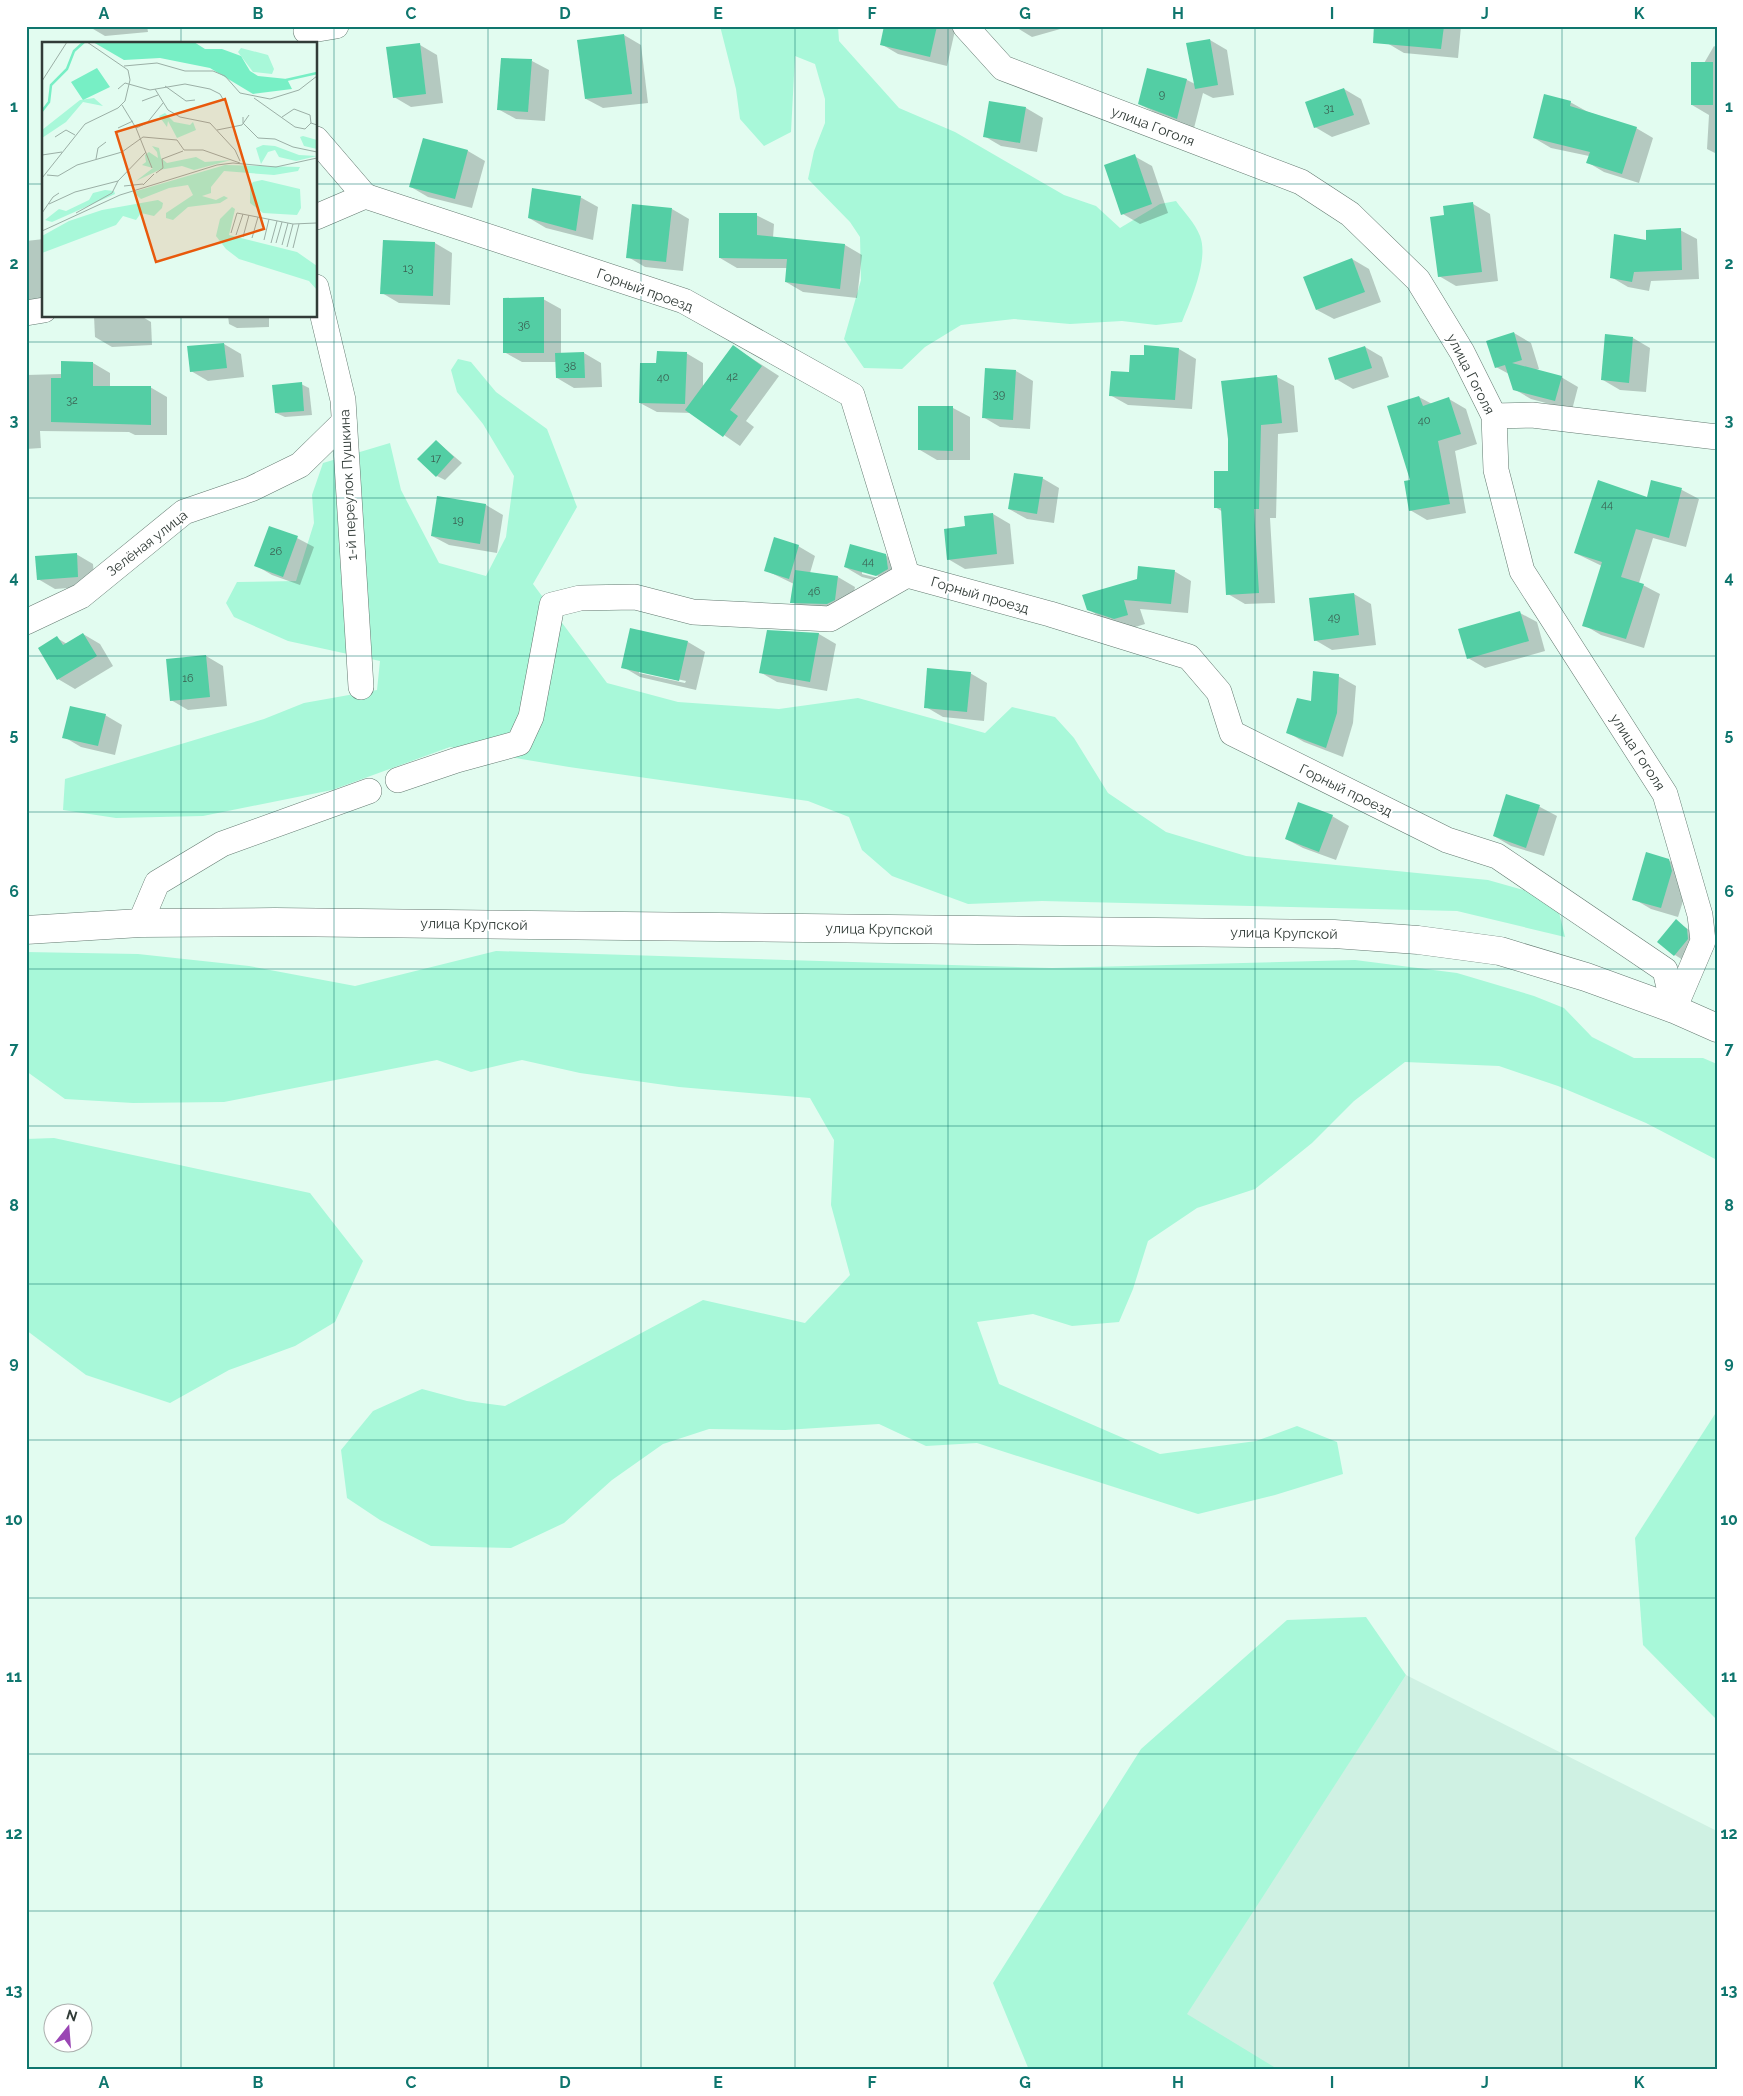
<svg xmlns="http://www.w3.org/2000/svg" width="1743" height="2096" viewBox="0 0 1743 2096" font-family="Raleway,sans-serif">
	<rect width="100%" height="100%" fill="#e2fcf0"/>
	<!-- built -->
	<polygon fill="#cff1e3" points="1406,1675 1717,1831 1717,2070 1275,2070 1184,2015"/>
	<!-- green -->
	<g fill="#a8f8d9">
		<path d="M720 26H838L839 41 899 108 955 132 1064 195 1096 206 1120 228 1160 204 1176 201C1184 212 1195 223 1200 236 1209 259 1191 300 1182 322L1156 325 1122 321 1070 324 1014 319 961 325 925 347 902 369 864 368 844 339 861 280 860 237 850 222 808 179 814 151 825 123V99L815 64 795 56 791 132 764 146 740 119 736 89Z"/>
		<polygon points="458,359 471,362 496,392 547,429 577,507 533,584 607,683 678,702 779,709 858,698 985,733 1012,707 1055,717 1074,738 1108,793 1166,832 1246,856 1488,880 1530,892 1558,908 1565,937 1457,911 1042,901 968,904 892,876 862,850 849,817 808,801 569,767 450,747 332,790 203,816 116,818 63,810 65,779 264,719 304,703 377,690 380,661 288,641 234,617 226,603 237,582 296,581 314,523 312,495 323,463 390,443 401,490 439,563 486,576 506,537 514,476 483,424 457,392 451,370"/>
		<polygon points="496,951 1052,968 1355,960 1457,973 1534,996 1564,1008 1592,1037 1634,1058 1703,1058 1717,1064 1717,1160 1646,1123 1558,1086 1499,1066 1405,1062 1354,1101 1312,1143 1255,1189 1197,1208 1148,1241 1133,1289 1119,1322 1072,1326 1033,1314 977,1322 999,1384 1160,1454 1256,1441 1297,1426 1337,1442 1343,1474 1275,1495 1198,1514 977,1443 926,1446 879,1424 785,1430 709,1429 663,1444 612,1480 564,1523 511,1548 431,1546 380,1520 347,1498 341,1450 373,1411 422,1389 467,1401 505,1406 703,1300 805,1323 850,1275 831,1205 834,1140 810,1098 679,1087 580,1073 522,1060 471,1072 437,1060 224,1102 133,1103 65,1099 26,1071 26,952 138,954 249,966 355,986"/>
		<polygon points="54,1138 310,1193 363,1261 335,1322 295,1346 229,1370 170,1403 86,1375 26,1330 26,1139"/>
		<polygon points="1717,1411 1717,1720 1643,1645 1635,1538"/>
		<polygon points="1366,1617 1406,1675 1187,2014 1279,2070 1029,2070 993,1983 1141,1749 1287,1620"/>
	</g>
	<!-- shadow -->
	<g fill="#0003" fill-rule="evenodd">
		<polygon points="88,26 147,26 148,32 105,36"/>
		<polygon points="886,26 956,26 947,66 898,54 881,44"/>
		<polygon points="1014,26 1071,26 1032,37"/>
		<polygon points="1389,26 1461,26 1458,58 1404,53 1387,43"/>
		<polygon points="624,35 641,45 648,103 603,108 586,99"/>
		<polygon points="1210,40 1227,50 1234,95 1213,98 1203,93 1194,128 1156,113 1139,104 1148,70 1187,80 1195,84"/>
		<polygon points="158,42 162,44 127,44"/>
		<polygon points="420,45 437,55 443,103 411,107 394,97"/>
		<polygon points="1714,46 1717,48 1717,154 1707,149 1709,115 1692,105 1692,84"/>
		<polygon points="532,61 549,70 545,121 516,119 498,109"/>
		<polygon points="1344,89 1361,99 1370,124 1332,137 1315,127"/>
		<polygon points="1570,102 1588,112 1636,128 1653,138 1639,183 1604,172 1587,162 1589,156 1551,148 1534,138"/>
		<polygon points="1026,108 1043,118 1037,152 1001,146 984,136"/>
		<polygon points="424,139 468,151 485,161 472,208 428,197 411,187"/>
		<polygon points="1134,156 1152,166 1168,213 1140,224 1123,214"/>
		<polygon points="580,197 598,207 593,240 546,228 529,218"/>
		<polygon points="1473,204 1490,214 1498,281 1456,286 1439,276 1445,216"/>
		<polygon points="672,209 689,219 683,271 645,267 628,257"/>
		<polygon points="756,215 774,224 773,238 845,245 862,255 857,298 803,292 786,282 787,268 737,268 720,258"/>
		<polygon points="1680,230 1697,239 1699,279 1651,281 1649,291 1628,287 1611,277 1647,242"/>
		<polygon points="44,239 44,300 26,302 26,241"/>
		<polygon points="384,241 435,243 452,253 450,305 399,303 382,293"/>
		<polygon points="1352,259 1369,269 1381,302 1334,319 1317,310"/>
		<polygon points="543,299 561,309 561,354 584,353 601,363 602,387 574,388 557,378 557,362 522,362 504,352"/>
		<polygon points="94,316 141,316 151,322 152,345 112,347 95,337"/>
		<polygon points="228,316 269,316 269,327 237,328 229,324"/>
		<polygon points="1514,333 1531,343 1539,369 1536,370 1561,377 1578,387 1572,410 1531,399 1514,389 1509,374 1496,367"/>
		<polygon points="1633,338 1650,348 1646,392 1620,390 1603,380"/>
		<polygon points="224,344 241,354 244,377 208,381 191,371 189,347"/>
		<polygon points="734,347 779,376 746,421 754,427 740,446 692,413 657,412 640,403 686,353 703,363 703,389"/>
		<polygon points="1365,347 1382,357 1389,377 1353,389 1336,379"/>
		<polygon points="1179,349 1196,359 1192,409 1128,405 1110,395 1145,357"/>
		<polygon points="93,363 110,373 110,387 150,387 167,397 167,435 135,435 129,432 40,431 41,448 26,449 26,375 62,374"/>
		<polygon points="1016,371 1033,381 1030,429 1000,427 983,417"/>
		<polygon points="1277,377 1294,386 1298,432 1278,434 1276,518 1270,518 1275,603 1245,604 1228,594 1223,512 1215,507 1229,472 1229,439"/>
		<polygon points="301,384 309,388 312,415 285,417 276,413"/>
		<polygon points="1419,397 1432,404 1449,399 1466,409 1477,444 1455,451 1466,513 1427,520 1410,510"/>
		<polygon points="953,408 970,417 970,460 937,460 920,450"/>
		<polygon points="436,441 462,463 445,480 437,476"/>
		<polygon points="1042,478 1059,488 1054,523 1027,519 1009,509"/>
		<polygon points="1652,482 1682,490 1699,499 1686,547 1653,538 1639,583 1660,594 1644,648 1601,635 1584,625 1602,566 1575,553 1648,499"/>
		<polygon points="486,505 503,515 497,553 449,545 432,536"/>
		<polygon points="993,514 1010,524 1014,564 965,569 948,559 967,527"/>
		<polygon points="297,538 314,547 300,585 272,575 255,565"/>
		<polygon points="798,546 815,556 810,573 838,577 855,587 851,609 809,612 792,602 794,584 765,570"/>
		<polygon points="76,554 93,564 95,586 55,589 38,579"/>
		<path d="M885 555 902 565 894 585 862 577 845 567ZM862 571 882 577V579L862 574Z"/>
		<polygon points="1174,571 1191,581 1188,613 1140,609 1145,624 1132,628 1105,620 1088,609"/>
		<polygon points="1354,594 1371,604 1376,645 1332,650 1315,640"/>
		<polygon points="1520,613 1537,622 1545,651 1485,668 1468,658"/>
		<polygon points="768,631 819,634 836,644 827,691 777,682 760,672"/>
		<polygon points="83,634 100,644 113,666 75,689 58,679 39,648 57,638 67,644"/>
		<path d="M688 642 705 652 696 690 640 677 623 667ZM639 671 686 681 685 683 639 673Z"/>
		<polygon points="206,656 223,666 227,706 188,710 171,700"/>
		<polygon points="970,673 987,683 984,721 943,717 926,707"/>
		<polygon points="1338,676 1356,686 1353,723 1343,757 1304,742 1287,732"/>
		<polygon points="105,715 122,725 115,755 81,747 64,737"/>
		<polygon points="1507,796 1540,807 1557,816 1544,856 1511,846 1494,836"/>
		<polygon points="1332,816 1349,826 1336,860 1303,848 1286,839"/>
		<polygon points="1668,860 1686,870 1689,882 1678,917 1651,909 1634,899"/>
		<polygon points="1676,921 1695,934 1683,960 1675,955"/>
	</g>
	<!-- building -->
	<g fill="#53cea4">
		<polygon points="884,26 937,26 930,57 880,45"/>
		<polygon points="1374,26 1444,26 1441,49 1373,43"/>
		<polygon points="624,34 632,94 585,99 577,40"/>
		<polygon points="1210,39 1218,85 1195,89 1186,43"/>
		<polygon points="420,43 426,94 393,98 386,47"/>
		<polygon points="501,58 532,59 528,112 497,110"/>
		<rect x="1691" y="62" width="22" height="43"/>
		<polygon points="1147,68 1187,79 1177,119 1138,104"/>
		<polygon points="1344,88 1354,115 1314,128 1305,102"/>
		<polygon points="1544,94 1571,101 1570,106 1637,127 1622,174 1586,163 1590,152 1533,138"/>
		<polygon points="989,101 1026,107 1020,143 983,137"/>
		<polygon points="423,138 468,150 455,199 409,187"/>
		<polygon points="1135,154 1152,204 1121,215 1104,165"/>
		<polygon points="532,188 581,196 576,231 528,218"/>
		<polygon points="1473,202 1482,272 1438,277 1430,217 1444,215 1443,206"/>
		<polygon points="632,204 672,208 666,262 626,258"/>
		<polygon points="719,213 757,213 757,235 845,244 840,289 785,282 787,259 719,258"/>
		<polygon points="1681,228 1682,270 1634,272 1632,282 1610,278 1614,234 1646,240 1646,230"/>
		<polygon points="383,240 435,242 433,296 380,294"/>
		<polygon points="1352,258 1365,292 1316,310 1303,277"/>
		<polygon points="544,297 544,353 503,353 503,298"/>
		<polygon points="1514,332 1522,360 1512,363 1562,376 1555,401 1513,390 1505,365 1495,368 1486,341"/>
		<polygon points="1605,334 1633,337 1629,383 1601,380"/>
		<polygon points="224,343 227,368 190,372 187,346"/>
		<polygon points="733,345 762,366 730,410 738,416 723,437 685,410"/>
		<polygon points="1144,345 1179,348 1175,400 1109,396 1111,371 1129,372 1130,355 1144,355"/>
		<polygon points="1365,346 1372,368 1335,380 1328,358"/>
		<polygon points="657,351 687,352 685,404 639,403 640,363 656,363"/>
		<polygon points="584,352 585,378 556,378 555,353"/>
		<polygon points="61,361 93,362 93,386 151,386 151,425 51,422 51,378 61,378"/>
		<polygon points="985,368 1016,370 1013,420 982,418"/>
		<polygon points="1277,375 1282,423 1261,425 1259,509 1254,509 1259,593 1226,595 1221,508 1214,508 1214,471 1228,471 1228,439 1221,381"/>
		<polygon points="302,382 304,411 275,413 272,385"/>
		<polygon points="1419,396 1423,406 1449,397 1461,434 1438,441 1450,504 1409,511 1404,481 1410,480 1387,406"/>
		<polygon points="918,406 953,406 953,451 918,450"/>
		<polygon points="436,440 454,457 436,477 417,459"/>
		<polygon points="1014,473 1043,477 1037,514 1008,509"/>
		<polygon points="1598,480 1647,497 1651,480 1682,488 1669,538 1636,529 1621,577 1644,584 1626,639 1582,626 1602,562 1574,553"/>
		<polygon points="437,496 486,504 480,544 431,536"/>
		<polygon points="993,513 997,554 947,560 944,529 965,526 964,516"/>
		<polygon points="269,526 298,536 283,577 254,566"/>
		<polygon points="774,537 799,545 789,579 764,571"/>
		<polygon points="850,544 886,554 888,569 876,576 844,567"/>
		<polygon points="77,553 78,577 37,580 35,556"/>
		<polygon points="1138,566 1175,570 1171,604 1124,600 1128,615 1114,619 1087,610 1082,595 1137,579"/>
		<polygon points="795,570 838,576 835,600 827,604 790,603"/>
		<polygon points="1354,593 1359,635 1314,641 1309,598"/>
		<polygon points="1520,611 1529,641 1467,659 1458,629"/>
		<polygon points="630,628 688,641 679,681 621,668"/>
		<polygon points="767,630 819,633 810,682 759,673"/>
		<polygon points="83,633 97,656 57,680 38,648 57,636 63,645"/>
		<polygon points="206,655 210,697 170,701 166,659"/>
		<polygon points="927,668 971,672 967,712 924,708"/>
		<polygon points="1313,671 1339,674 1337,713 1326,748 1286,733 1297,698 1311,701"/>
		<polygon points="70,706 106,714 98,746 62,738"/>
		<polygon points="1506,794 1540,805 1526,848 1493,836"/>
		<polygon points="1298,802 1333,815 1319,852 1285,839"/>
		<polygon points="1646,852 1669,859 1672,871 1661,908 1632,900"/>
		<polygon points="1676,919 1687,929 1688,939 1674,956 1657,942"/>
	</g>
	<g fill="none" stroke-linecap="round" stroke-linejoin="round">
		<defs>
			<g id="street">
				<polyline points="965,26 1003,68 1301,182 1350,214 1418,280 1462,352 1494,416 1496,470 1522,571 1665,794 1700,915 1703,941 1674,1009"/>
				<polyline points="306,31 336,26"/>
				<polyline points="316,139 365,196"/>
				<polyline points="316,217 365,196 684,301 852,395 907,575 1050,614 1189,657 1219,692 1232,733 1447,840 1497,856 1665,970 1674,1009"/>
				<polyline points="316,287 343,400 361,687"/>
				<polyline points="26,313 44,310"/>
				<polyline points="1494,416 1532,415 1717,437"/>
				<polyline points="26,622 81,596 184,512 251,489 300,465 344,422"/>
				<polyline points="398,780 457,760 519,743 531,717 552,605 580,598 635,597 693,612 830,619 907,575"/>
				<polyline points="140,923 157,883 222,844 369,791"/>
			</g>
			<polyline id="secondary" points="26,930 140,923 275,922 1334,934 1418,940 1500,951 1586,977 1674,1009 1717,1028"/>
		</defs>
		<!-- street casing -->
		<use href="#street" stroke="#647a71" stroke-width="26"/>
		<!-- secondary casing -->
		<use href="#secondary" stroke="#647a71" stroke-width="29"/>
		<!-- street -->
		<use href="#street" stroke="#fff" stroke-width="25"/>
		<!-- secondary -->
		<use href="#secondary" stroke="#fff" stroke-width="28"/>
	</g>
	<!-- grid -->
	<path fill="none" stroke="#0f766e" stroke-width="1" stroke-opacity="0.55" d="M181 26V44M334 26V2070M488 26V2070M641 26V2070M795 26V2070M948 26V2070M1102 26V2070M1255 26V2070M1409 26V2070M1562 26V2070M26 184H44M316 184H1717M181 316V2070M26 342H1717M26 498H1717M26 656H1717M26 812H1717M26 969H1717M26 1126H1717M26 1284H1717M26 1440H1717M26 1598H1717M26 1754H1717M26 1911H1717"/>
	<g text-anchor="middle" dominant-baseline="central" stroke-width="4" stroke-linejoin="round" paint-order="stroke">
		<!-- number labels -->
		<g font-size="11" fill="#3a6052">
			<text x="1162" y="94">9</text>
			<text x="1329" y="108">31</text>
			<text x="408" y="268">13</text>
			<text x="524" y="325">36</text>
			<text x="570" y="366">38</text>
			<text x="732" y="376">42</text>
			<text x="663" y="377">40</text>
			<text x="999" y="394">39</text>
			<text x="72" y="400">32</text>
			<text x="1424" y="420">40</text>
			<text x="436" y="458">17</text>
			<text x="1607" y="504">44</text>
			<text x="458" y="520">19</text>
			<text x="276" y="551">26</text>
			<text x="868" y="561">44</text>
			<text x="814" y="591">46</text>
			<text x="1334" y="617">49</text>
			<text x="188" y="678">16</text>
		</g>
		<!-- street labels -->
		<g font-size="14" fill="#313b37" stroke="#fff">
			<text transform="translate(1153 126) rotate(21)">улица Гоголя</text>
			<text transform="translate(645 290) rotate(20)">Горный проезд</text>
			<text transform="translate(1471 374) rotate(63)">улица Гоголя</text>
			<text transform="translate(348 485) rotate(-93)">1-й переулок Пушкина</text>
			<text transform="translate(147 543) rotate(-38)">Зелёная улица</text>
			<text transform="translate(980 595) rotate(16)">Горный проезд</text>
			<text transform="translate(1638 752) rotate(57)">улица Гоголя</text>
			<text transform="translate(1346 790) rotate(26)">Горный проезд</text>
			<text transform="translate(474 924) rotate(1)">улица Крупской</text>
			<text transform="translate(879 929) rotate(1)">улица Крупской</text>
			<text transform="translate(1284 933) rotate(1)">улица Крупской</text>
		</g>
	</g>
	<!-- overview -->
	<g transform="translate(42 42)">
		<rect width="275" height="275" fill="#e2fcf0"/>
		<path d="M199 6 226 13 232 27 230 32 211 30 196 10ZM52 56 61 64 41 60 24 80 0 96V88L38 58ZM123 71 132 80 148 83 151 80 154 88 135 96 126 79 125 85 117 74ZM261 94 275 98V107L262 104 258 95ZM221 103 233 104 257 113 275 114 254 119 237 115 233 108 226 110 219 122 214 106ZM110 104 117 106 119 116 125 121 154 115 163 120 189 118 152 128 140 124 117 128 94 139 111 126 100 123 104 120 103 113 107 110 116 116 115 110ZM183 123 258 125 256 129 232 133 182 129 169 145V151L160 154 174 158 182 154 186 156 178 161 146 165 131 178 124 176V171L151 153 146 143 127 146 99 157 91 150ZM220 138 258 147 259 166 255 173 221 171 208 161V145L211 140ZM63 148 72 149 73 152 10 180 3 178 17 167 24 169 47 158 51 151ZM116 158 121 161 120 166 112 174 99 171 94 178 81 174 74 183 0 211V194L27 179 60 168ZM190 165 193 167 187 193 255 210 275 224V248L267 239 197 217 184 207 174 194 178 177Z" fill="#a8f8d9"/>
		<path d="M51 0H152L163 7H180L199 14 208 29 216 34 245 37 250 47 211 52 168 26 118 16 82 18ZM55 26 68 45 41 58 29 40Z" fill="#77efc5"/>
		<path fill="none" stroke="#77efc5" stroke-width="2.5" d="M244 38 275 31M0 69 7 60 9 43 25 27 32 9 42 0"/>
		<path fill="none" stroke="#9bafa6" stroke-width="1" d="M82 24 115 21 143 29H171L183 34 198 51 228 57 257 48 275 34M0 39 25 0M123 44 144 59 153 58M76 47 83 41 108 48 143 42 168 47 178 52 182 59M113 47 126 68 138 75 168 81 193 108 198 119M212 56 253 85 263 87 269 81 275 83M100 59 116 53M80 63 94 86 110 126M201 75V81L216 96 233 97 251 105 275 110M240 75 252 67 268 73 269 81M76 86 91 79M94 86 105 81 121 61M175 88 200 83 207 73M13 95 24 88 33 93M0 113 20 110M54 117 56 106 64 100M114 131 121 126 120 117 141 109M5 133 16 134 35 123 80 110 101 95 135 98 142 108H161L198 121M0 136 43 82 76 66 83 59 88 38 86 28 45 0M101 143 112 132M82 144 101 142M7 162 33 150 76 139M0 171 11 155 17 151M34 171 70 151 76 139 104 110M275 179V199M0 189 78 153 175 123 191 121 234 125 275 116M189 191 195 171 251 182 274 181M194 193 201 172M201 195 207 173M210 196 216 175M222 198 227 177M229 201 235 179M234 201 240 180M240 203 246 181M245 205 251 182M251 206 257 182"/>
		<path fill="#e8590c" fill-opacity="0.15" stroke="#e8590c" stroke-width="2.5" d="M183 57 222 187 114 220 74 90Z"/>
		<rect width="275" height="275" fill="none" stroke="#313b37" stroke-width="2.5"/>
	</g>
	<!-- border -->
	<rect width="1743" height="2096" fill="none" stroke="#ffffff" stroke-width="55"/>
	<!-- north arrow -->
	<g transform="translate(68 2028) rotate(17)"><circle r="24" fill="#ffffff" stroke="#adb1af"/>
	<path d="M0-4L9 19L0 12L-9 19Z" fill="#9a46b4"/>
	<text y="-8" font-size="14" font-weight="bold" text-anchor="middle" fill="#313b37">N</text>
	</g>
	<rect x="28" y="28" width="1688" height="2040" fill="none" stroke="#0f766e" stroke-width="2"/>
	<g font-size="16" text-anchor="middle" font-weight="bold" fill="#0f766e">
		<text x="104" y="19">A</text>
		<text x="258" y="19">B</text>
		<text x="411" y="19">C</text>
		<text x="565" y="19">D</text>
		<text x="718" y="19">E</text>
		<text x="872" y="19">F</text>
		<text x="1025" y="19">G</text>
		<text x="1178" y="19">H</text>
		<text x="1332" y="19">I</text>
		<text x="1485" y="19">J</text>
		<text x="1639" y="19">K</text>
		<text x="14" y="112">1</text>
		<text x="1729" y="112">1</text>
		<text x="14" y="269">2</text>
		<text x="1729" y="269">2</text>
		<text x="14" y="426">3</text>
		<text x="1729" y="426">3</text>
		<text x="14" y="583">4</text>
		<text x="1729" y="583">4</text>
		<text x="14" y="740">5</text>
		<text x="1729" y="740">5</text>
		<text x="14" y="897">6</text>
		<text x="1729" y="897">6</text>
		<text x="14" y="1054">7</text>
		<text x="1729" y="1054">7</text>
		<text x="14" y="1211">8</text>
		<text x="1729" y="1211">8</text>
		<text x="14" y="1368">9</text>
		<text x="1729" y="1368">9</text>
		<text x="14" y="1525">10</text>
		<text x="1729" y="1525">10</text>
		<text x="14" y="1682">11</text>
		<text x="1729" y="1682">11</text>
		<text x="14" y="1839">12</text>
		<text x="1729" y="1839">12</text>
		<text x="14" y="1996">13</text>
		<text x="1729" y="1996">13</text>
		<text x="104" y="2088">A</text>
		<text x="258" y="2088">B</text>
		<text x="411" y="2088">C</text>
		<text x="565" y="2088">D</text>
		<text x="718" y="2088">E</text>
		<text x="872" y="2088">F</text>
		<text x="1025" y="2088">G</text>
		<text x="1178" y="2088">H</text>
		<text x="1332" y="2088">I</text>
		<text x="1485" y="2088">J</text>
		<text x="1639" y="2088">K</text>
	</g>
</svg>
